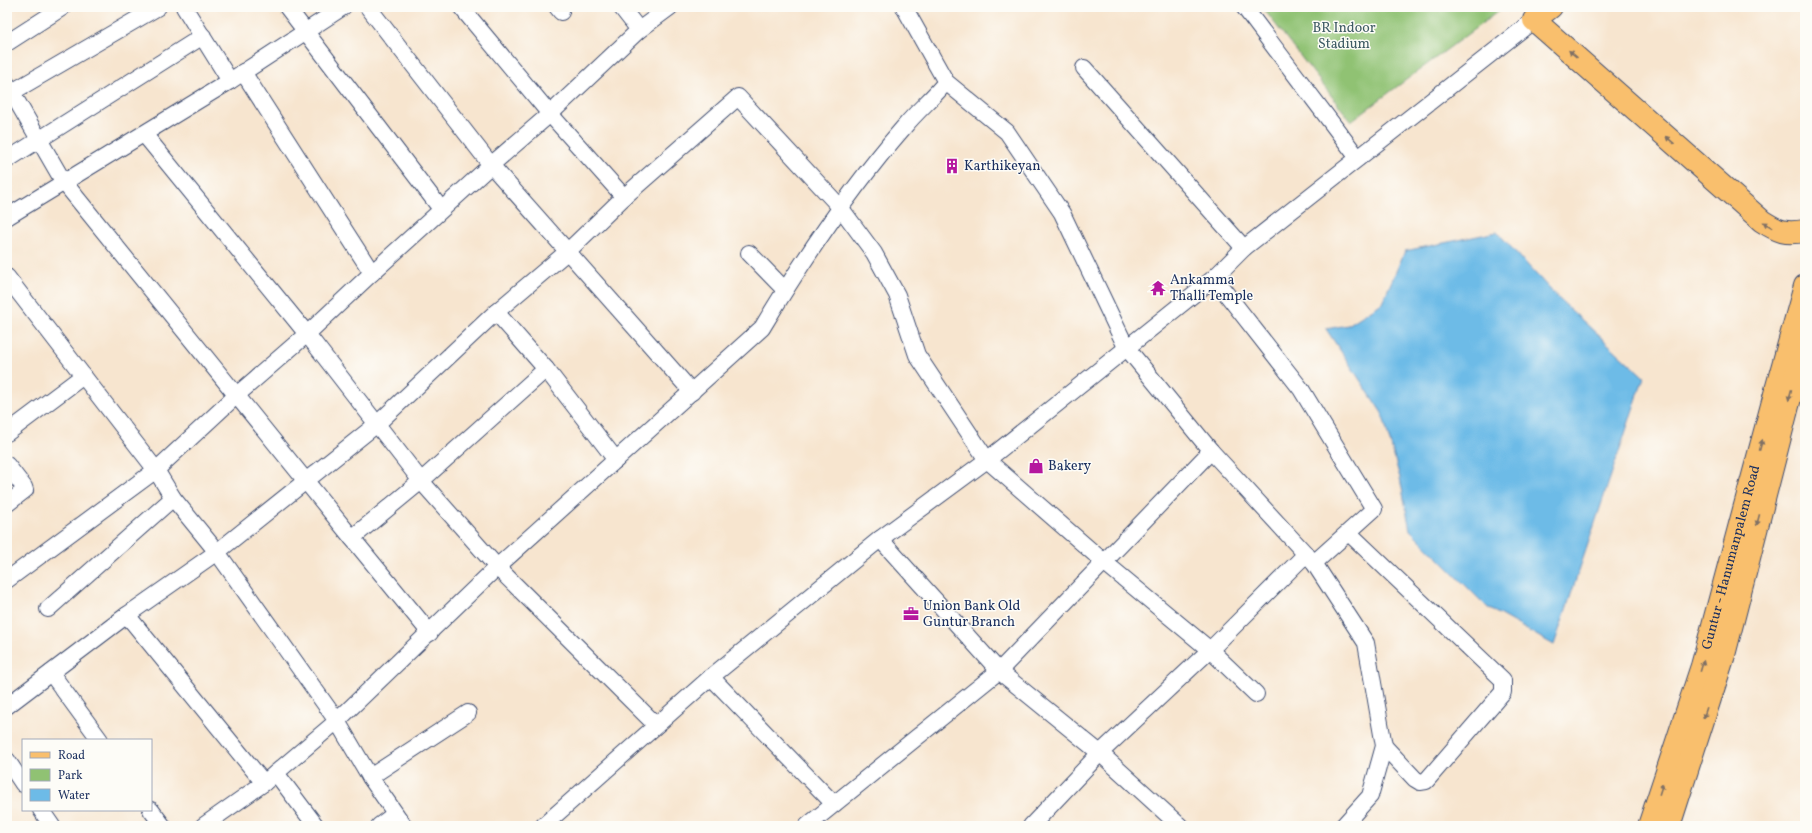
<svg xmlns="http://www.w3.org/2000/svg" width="1812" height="833" viewBox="0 0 1812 833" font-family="Vollkorn,serif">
	<rect width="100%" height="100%" fill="#fdfcf7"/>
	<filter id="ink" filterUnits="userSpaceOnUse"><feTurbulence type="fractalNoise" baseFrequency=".025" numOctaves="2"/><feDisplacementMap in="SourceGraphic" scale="8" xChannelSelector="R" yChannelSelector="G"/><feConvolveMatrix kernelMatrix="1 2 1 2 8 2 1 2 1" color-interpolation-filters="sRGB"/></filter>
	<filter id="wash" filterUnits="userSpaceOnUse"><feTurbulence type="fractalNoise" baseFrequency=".012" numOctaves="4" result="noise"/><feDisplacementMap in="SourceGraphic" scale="16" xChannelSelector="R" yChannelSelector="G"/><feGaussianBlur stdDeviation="0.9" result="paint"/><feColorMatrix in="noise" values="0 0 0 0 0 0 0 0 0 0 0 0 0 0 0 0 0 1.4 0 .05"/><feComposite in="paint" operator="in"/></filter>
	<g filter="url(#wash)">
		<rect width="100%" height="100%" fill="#f7e5cf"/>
		<!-- green -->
		<polygon fill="#90c273" stroke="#567868" points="1262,7 1504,7 1351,121"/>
		<!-- water -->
		<polygon fill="#6dbbe7" stroke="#4475a2" points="1497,232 1559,299 1644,377 1554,645 1488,608 1410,530 1400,478 1382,413 1326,329 1348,325 1382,303 1405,251"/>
	</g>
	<g filter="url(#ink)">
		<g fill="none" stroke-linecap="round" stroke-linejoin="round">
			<defs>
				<g id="minor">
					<polyline points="184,7 230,81"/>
					<polyline points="287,7 441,209"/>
					<polyline points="461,7 550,114 624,197"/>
					<polyline points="557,7 561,12"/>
					<polyline points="621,7 639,30"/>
					<polyline points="670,7 639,30 550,114 491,165 692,392"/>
					<polyline points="904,7 946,82 1007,132 1062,213 1126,347 1211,451 1314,563 1366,643 1384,746 1370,796 1343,826"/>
					<polyline points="1244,7 1358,158"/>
					<polyline points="7,43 63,7"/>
					<polyline points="1084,68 1244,248"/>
					<polyline points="243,72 372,273"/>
					<polyline points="7,84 63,181 352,538"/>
					<polyline points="7,95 158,7"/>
					<polyline points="144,134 307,334 421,481 497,567 656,725"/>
					<polyline points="7,160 203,36"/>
					<polyline points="7,217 230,81 343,7"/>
					<polyline points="749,253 785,290"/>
					<polyline points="7,277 156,470 173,498 217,552 337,721 370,777 404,826"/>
					<polyline points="1214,278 1301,389 1374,509 1314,563"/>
					<polyline points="496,312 546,369 616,460"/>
					<polyline points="7,433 83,376"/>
					<polyline points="7,465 24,487 25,490 7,504"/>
					<polyline points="1349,533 1503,680 1503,692 1426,781 1420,782 1415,779 1384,746"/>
					<polyline points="880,539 999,671 1100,753 1180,826"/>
					<polyline points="7,580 156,470 238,394 307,334 372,273 491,165 368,7"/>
					<polyline points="48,609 173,498"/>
					<polyline points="127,615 264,783"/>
					<polyline points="430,633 352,538 421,481 546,369"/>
					<polyline points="51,673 100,740"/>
					<polyline points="711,677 834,804"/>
					<polyline points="7,706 127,615 217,552 377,424 496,312 567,252 624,197 738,97 840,207 874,253 897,295 917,355 987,460 1104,562 1210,650 1256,694"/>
					<polyline points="7,760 23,784"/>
					<polyline points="276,773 316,826"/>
					<polyline points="370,777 468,713"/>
					<polyline points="41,810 52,826"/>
					<polyline points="151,810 163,826"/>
					<path d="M203 826 264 783 337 721 497 567 762 328C804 258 850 189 904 127 917 111 933 98 946 82"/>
					<polyline points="379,826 395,814"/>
					<polyline points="543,826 711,677 880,539 987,460 1214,278 1244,248 1534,20"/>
					<polyline points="807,826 999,671 1211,451"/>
					<polyline points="1031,826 1100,753 1210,650 1306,554"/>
				</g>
				<g id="primary">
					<path d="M1551 7 1534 20 1762 221C1779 232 1785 234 1805 231"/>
					<path id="s1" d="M1649 826 1702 666 1776 390 1805 286"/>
					<polyline points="1669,826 1724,655 1800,359 1805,344"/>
				</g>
			</defs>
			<!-- minor casing -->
			<use href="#minor" stroke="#3c4a6f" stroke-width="18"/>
			<!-- primary casing -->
			<use href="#primary" stroke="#3c4a6f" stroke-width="24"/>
			<!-- minor -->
			<use href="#minor" stroke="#fff" stroke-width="16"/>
			<!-- primary -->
			<use href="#primary" stroke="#f9bf6d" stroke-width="22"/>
		</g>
		<!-- one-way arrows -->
		<defs><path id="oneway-solid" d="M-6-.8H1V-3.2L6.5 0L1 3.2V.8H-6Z"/></defs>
		<g fill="#7f7065">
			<use href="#oneway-solid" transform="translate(1573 54) rotate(-139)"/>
			<use href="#oneway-solid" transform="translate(1670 140) rotate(-139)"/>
			<use href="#oneway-solid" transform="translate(1768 225) rotate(-148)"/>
			<use href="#oneway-solid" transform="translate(1790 395) rotate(105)"/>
			<use href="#oneway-solid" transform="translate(1761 445) rotate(-75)"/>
			<use href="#oneway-solid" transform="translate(1758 520) rotate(105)"/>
			<use href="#oneway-solid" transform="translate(1702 666) rotate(-73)"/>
			<use href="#oneway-solid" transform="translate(1705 713) rotate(108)"/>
			<use href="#oneway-solid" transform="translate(1661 789) rotate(-72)"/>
		</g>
	</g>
	<!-- icons -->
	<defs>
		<symbol id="building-bare" viewBox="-9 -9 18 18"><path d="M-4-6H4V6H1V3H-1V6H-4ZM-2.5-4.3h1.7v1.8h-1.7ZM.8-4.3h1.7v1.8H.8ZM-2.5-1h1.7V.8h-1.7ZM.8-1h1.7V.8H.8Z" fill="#b5179e" stroke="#fdfcf7" stroke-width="2.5" paint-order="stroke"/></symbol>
		<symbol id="temple-bare" viewBox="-9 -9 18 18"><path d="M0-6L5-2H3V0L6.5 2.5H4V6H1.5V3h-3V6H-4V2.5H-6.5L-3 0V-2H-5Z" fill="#b5179e" stroke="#fdfcf7" stroke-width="2.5" paint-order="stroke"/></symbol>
		<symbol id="shop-bare" viewBox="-9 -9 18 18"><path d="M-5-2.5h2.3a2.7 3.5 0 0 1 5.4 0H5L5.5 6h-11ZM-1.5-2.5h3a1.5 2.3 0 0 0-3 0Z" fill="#b5179e" stroke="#fdfcf7" stroke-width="2.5" paint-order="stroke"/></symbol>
		<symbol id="office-bare" viewBox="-9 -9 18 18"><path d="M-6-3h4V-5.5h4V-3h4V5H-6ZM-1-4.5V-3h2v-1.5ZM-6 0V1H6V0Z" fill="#b5179e" stroke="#fdfcf7" stroke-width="2.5" paint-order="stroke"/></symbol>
	</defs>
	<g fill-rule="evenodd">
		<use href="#building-bare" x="941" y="155" width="22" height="22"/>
		<use href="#temple-bare" x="1147" y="277" width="22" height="22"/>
		<use href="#shop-bare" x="1025" y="455" width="22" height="22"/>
		<use href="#office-bare" x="900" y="603" width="22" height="22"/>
	</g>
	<g text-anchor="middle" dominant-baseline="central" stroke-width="3" stroke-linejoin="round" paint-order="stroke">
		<!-- park labels -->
		<g font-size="14" fill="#3e5b64" stroke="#fdfcf7">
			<text x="1344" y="28">BR Indoor<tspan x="1344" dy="16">Stadium</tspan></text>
		</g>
		<!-- poi labels -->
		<g font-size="14" fill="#1b2f5e" stroke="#fdfcf7" text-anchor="start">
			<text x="964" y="166">Karthikeyan</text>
			<text x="1170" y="280">Ankamma<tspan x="1170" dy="16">Thalli Temple</tspan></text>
			<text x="1048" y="466">Bakery</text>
			<text x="923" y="606">Union Bank Old<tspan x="923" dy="16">Guntur Branch</tspan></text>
		</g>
		<!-- street labels -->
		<g font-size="14" fill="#1b2f5e" stroke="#fdfcf7">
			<text stroke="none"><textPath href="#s1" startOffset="281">Guntur - Hanumanpalem Road</textPath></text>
		</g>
	</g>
	<!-- margin -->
	<rect width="1812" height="833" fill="none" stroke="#fdfcf7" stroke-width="24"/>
	<!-- legend -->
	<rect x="22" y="739" width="130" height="72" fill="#fdfcf7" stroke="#a3aaba"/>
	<rect x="30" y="752" width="20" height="6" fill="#f9bf6d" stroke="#a3aaba"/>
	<text x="58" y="759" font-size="12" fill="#1b2f5e">Road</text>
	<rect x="30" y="769" width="20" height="12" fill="#90c273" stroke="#a3aaba"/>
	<text x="58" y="779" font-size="12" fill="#1b2f5e">Park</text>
	<rect x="30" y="789" width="20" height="12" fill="#6dbbe7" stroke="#a3aaba"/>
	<text x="58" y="799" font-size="12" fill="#1b2f5e">Water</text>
</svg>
